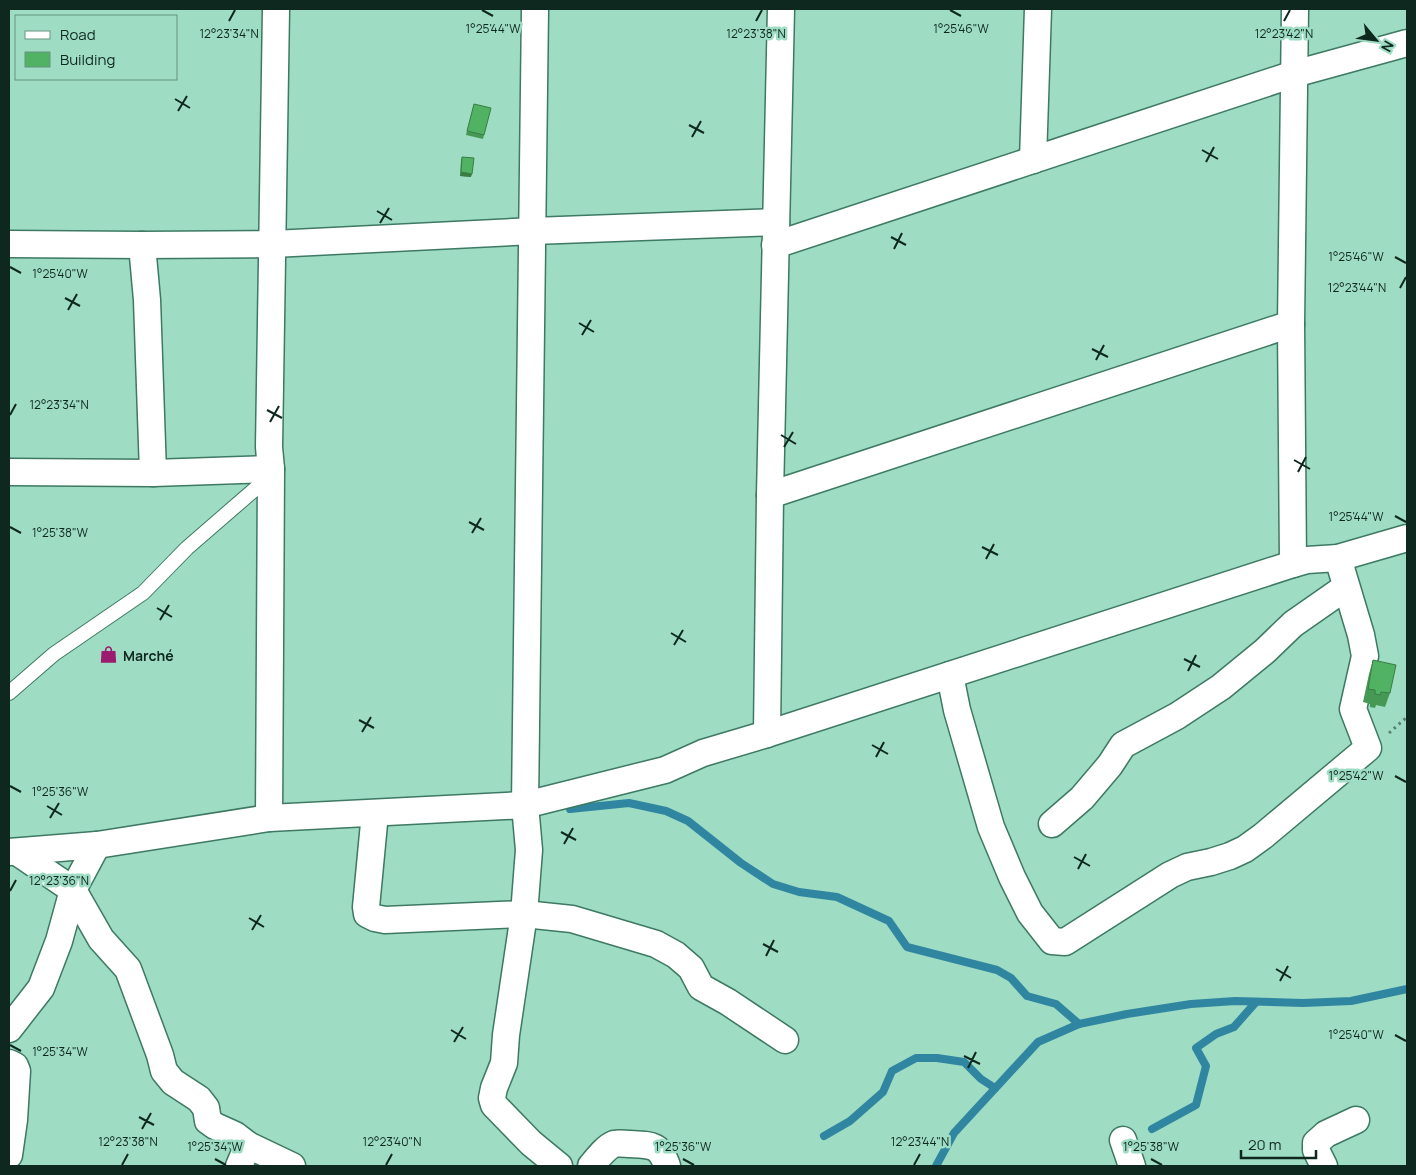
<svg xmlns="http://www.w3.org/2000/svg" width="1416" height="1175" viewBox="0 0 1416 1175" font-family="Manrope,sans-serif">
	<rect width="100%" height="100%" fill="#9edcc3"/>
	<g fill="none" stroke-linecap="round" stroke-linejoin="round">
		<!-- stream -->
		<g stroke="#3086a1" stroke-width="8">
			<polyline points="570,809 629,803 666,811 688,821 741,863 773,884 799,892 837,897 889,921 907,947 997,970 1011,978 1027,996 1056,1004 1079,1024"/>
			<polyline points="1152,1129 1196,1105 1206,1066 1196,1048 1216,1034 1234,1027 1256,1002"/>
			<polyline points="824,1136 850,1121 883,1092 892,1071 916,1058 937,1058 964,1062 981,1079 995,1088"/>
			<polyline points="936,1166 954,1133 1038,1042 1079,1024 1127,1014 1191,1004 1235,1001 1303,1003 1351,1001 1407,989"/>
		</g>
		<defs>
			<polyline id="service" points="9,693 54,654 143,593 187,548 270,476"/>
			<g id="minor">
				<polyline points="535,9 525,805 529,850 524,914 506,1035 504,1063 494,1088 492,1098 494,1105 531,1143 559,1166"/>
				<polyline points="1033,160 1038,9"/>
				<polyline points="9,244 142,245 273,244 533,231 776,222"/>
				<polyline points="142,245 147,300 153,473"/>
				<polyline points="775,245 1294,74 1407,43"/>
				<polyline points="9,472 153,473 271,469"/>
				<polyline points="770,495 1291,324"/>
				<polyline points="1293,564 1291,324 1295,9"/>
				<polyline points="950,675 957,710 991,827 1012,877 1030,913 1052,941 1065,942 1170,875 1187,867 1211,862 1230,856 1245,849 1263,836 1368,748 1353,709 1365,656 1361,635 1338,558"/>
				<polyline points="767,734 770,495 781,9"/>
				<polyline points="375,813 366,907 367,914 375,918 385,920 524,914 572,919 656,944 676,955 691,968 701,987 728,1002 785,1040"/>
				<polyline points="269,818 271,469 269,447 276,9"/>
				<polyline points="1052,824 1082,798 1110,765 1123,745 1177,716 1221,687 1265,651 1293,624 1346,587"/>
				<polyline points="9,852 97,845 269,818 525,805 665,770 703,753 767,734 1293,564 1307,560 1338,558 1407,538"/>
				<polyline points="17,852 73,890 101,939 128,969 160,1055 164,1071 173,1082 199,1099 206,1108 208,1121 215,1126 235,1135 248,1145 292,1166"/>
				<polyline points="9,1029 41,988 59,941 73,890 97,845"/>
				<polyline points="9,1063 15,1066 17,1071 14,1120 9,1155"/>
				<polyline points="1123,1140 1132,1166"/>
				<polyline points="239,1166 248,1145"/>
				<path d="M591 1166C597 1159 606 1147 614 1144 619 1143 626 1144 630 1144 651 1145 660 1144 667 1166"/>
				<polyline points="1324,1166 1316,1150 1316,1143 1326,1134 1356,1120"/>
			</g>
		</defs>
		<!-- service casing -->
		<use href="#service" stroke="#3d7963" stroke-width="16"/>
		<!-- minor casing -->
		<use href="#minor" stroke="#3d7963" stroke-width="29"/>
		<!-- path -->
		<polyline stroke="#568271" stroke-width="3" stroke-dasharray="2.5 4" stroke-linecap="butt" points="1389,733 1407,717"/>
		<!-- service -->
		<use href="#service" stroke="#fff" stroke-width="14"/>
		<!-- minor -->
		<use href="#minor" stroke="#fff" stroke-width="26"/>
	</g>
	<!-- wall -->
	<g fill="#469955">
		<polygon points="474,104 484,135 483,139 466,135"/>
		<polygon points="462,157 471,177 460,176 461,160"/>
		<polygon points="1373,660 1390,693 1385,707 1376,705 1375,708 1370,707 1370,704 1363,702 1369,674"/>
	</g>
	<!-- shaded-wall -->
	<polygon fill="#397d45" points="461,172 472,174 471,177 460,176"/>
	<!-- building -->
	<g fill="#51b263" stroke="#397d45">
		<polygon points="474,104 491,108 484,135 467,131"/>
		<polygon points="462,157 474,158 472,174 461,172"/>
		<polygon points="1373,660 1396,665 1390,693 1381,692 1380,695 1375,694 1375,690 1368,689"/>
	</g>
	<!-- ticks -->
	<path fill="none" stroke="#0f281f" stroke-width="2" d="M482 10 493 16M950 10 961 16M229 21 235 10M756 21 762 10M1284 21 1290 10M175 99 190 108M178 111 187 96M689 125 704 133M692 137 701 121M1202 150 1218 159M1206 162 1214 147M377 211 392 220M380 223 389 208M891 237 906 245M894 249 902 233M1395 257 1406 263M10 267 21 273M1400 288 1406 277M65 298 80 306M68 310 77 294M579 323 594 332M582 335 591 320M1092 349 1108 357M1096 360 1104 345M267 410 282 418M10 415 16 404M270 422 279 406M781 435 796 444M784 447 793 432M1294 460 1310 469M1298 472 1306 457M1395 516 1406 522M469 522 484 530M10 527 21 533M472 533 481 518M982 547 998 555M986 559 994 544M157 608 172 617M160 620 169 605M671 633 686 642M674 645 683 630M1184 659 1200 667M1188 671 1196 655M359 720 374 728M362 732 371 717M872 745 888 754M876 757 884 742M1395 776 1406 782M10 786 21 792M47 806 62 815M50 818 59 803M561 832 576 840M564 844 573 828M1074 857 1090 866M1078 869 1086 854M10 891 16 880M249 918 264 927M252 930 261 915M763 944 778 952M766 956 774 940M1276 969 1291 978M1280 981 1288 966M451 1030 466 1039M1395 1035 1406 1041M454 1042 463 1027M10 1045 21 1051M964 1056 980 1064M968 1068 976 1052M139 1117 154 1125M142 1129 151 1113M215 1159 226 1165M683 1159 694 1165M1151 1159 1162 1165M122 1165 128 1154M386 1165 392 1154M914 1165 920 1154"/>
	<!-- icons -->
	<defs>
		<symbol id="shop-bare" viewBox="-9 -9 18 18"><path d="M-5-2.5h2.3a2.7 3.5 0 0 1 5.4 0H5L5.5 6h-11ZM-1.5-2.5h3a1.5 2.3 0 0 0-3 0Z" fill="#9d1b6e" stroke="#9edcc3" stroke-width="2.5" paint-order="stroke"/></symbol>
	</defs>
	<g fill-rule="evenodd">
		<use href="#shop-bare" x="96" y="642" width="25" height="25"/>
	</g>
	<g text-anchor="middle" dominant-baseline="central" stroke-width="5" stroke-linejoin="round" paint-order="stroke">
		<!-- poi labels -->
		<g font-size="14" font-weight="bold" fill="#0f281f" stroke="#9edcc3" text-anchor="start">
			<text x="123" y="655">Marché</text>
		</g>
	</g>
	<g font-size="12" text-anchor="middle" fill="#0f281f" stroke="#9edcc3" stroke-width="5" stroke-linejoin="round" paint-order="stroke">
		<text x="493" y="33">1°25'44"W</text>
		<text x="961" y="33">1°25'46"W</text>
		<text x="229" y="38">12°23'34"N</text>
		<text x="756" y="38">12°23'38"N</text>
		<text x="1284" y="38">12°23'42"N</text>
		<text x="1356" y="261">1°25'46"W</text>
		<text x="60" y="278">1°25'40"W</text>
		<text x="1357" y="292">12°23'44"N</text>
		<text x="59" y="409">12°23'34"N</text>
		<text x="1356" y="521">1°25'44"W</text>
		<text x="60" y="537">1°25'38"W</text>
		<text x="1356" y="780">1°25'42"W</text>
		<text x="60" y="796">1°25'36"W</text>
		<text x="59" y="885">12°23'36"N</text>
		<text x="1356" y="1039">1°25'40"W</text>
		<text x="60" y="1056">1°25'34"W</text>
		<text x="128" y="1146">12°23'38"N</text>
		<text x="392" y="1146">12°23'40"N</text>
		<text x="920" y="1146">12°23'44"N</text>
		<text x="215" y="1151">1°25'34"W</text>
		<text x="683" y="1151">1°25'36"W</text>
		<text x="1151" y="1151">1°25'38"W</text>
	</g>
	<!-- border -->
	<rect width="1416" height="1175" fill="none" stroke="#0f281f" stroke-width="20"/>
	<!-- legend -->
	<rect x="15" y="15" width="162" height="65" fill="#9edcc3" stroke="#659481"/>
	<rect x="25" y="31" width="25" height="8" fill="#ffffff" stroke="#659481"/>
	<text x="60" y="40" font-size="15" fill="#0f281f">Road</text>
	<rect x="25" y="52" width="25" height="15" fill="#51b263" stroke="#659481"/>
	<text x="60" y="65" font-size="15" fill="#0f281f">Building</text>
	<!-- north arrow -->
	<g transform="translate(1376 40) rotate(119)" stroke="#9edcc3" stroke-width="4" paint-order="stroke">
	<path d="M0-4L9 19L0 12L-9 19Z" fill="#0f281f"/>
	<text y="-8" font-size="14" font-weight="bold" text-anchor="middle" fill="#0f281f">N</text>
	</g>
	<!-- scale -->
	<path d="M1241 1150v8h75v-8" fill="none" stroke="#0f281f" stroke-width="2.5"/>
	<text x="1248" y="1150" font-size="15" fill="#0f281f" stroke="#9edcc3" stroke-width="4" paint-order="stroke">20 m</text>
</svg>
